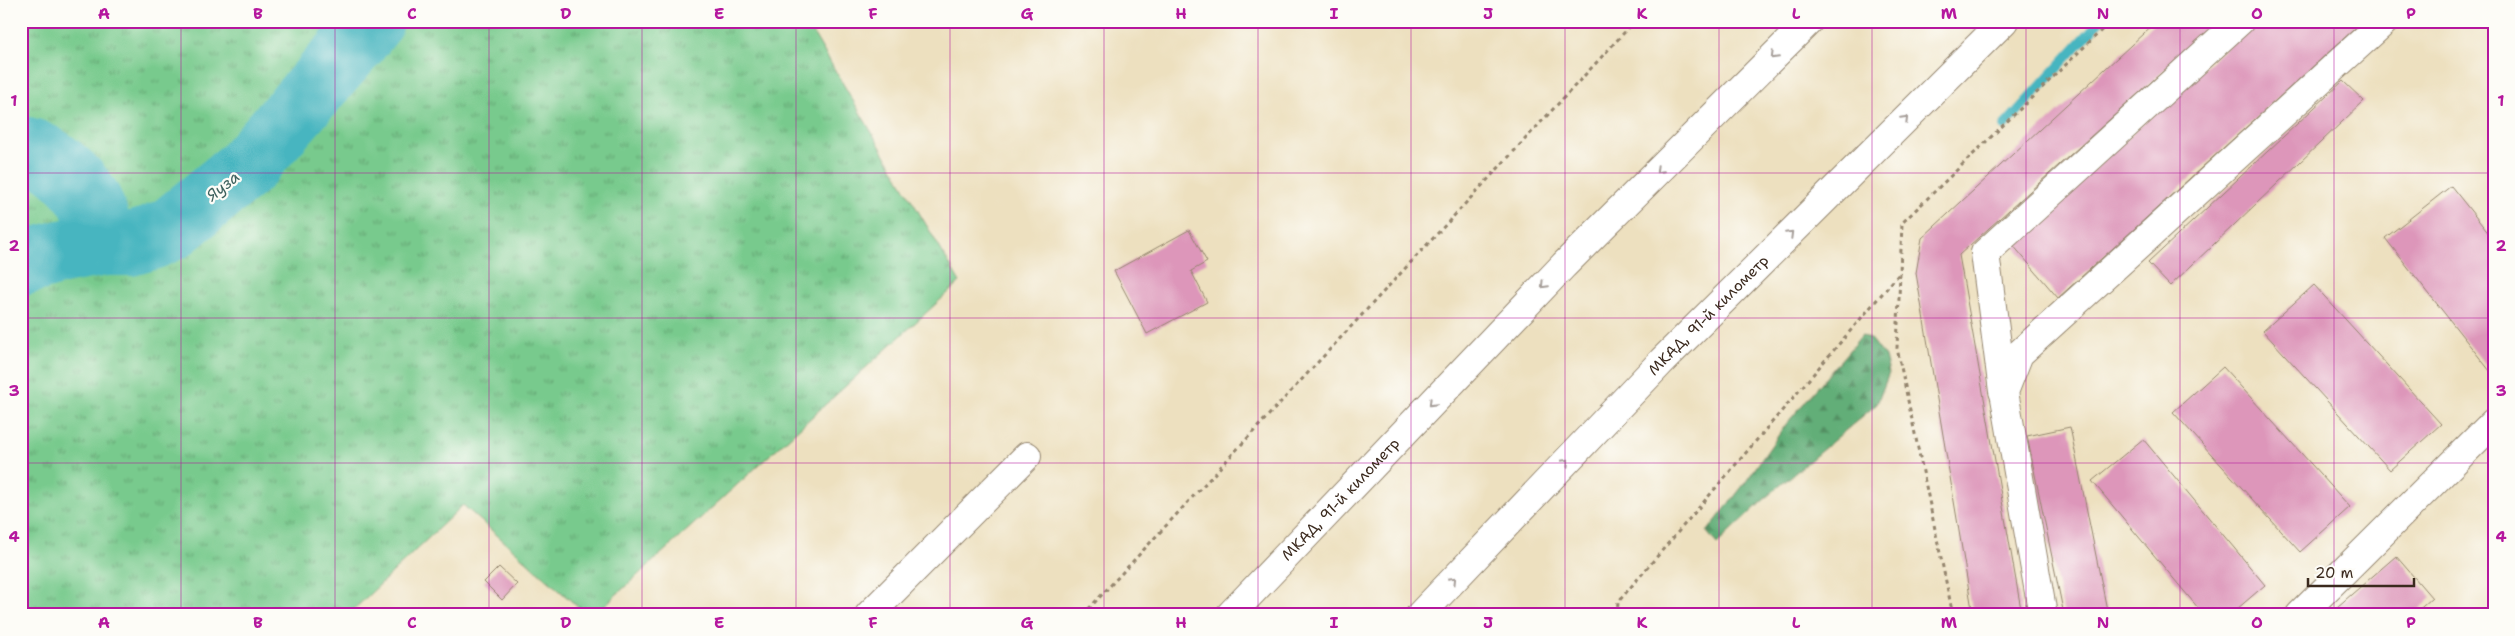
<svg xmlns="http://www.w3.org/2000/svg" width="2515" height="636" viewBox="0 0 2515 636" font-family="'Shantell Sans',sans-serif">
	<defs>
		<pattern id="grass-tufts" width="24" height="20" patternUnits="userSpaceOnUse" patternTransform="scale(1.25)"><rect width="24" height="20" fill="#78ca8d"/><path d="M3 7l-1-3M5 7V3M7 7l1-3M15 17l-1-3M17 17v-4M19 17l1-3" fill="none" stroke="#64a473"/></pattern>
		<pattern id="forest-firs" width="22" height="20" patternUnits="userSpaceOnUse" patternTransform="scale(1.25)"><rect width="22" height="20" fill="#62ae78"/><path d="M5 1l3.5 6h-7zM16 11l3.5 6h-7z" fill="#528e62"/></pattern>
	</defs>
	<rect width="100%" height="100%" fill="#fdfcf7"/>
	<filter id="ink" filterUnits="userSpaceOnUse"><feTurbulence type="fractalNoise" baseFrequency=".02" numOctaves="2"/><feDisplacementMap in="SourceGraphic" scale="10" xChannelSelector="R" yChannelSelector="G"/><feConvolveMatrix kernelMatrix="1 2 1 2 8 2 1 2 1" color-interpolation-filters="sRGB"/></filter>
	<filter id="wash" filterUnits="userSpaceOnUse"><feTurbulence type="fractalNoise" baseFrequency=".0096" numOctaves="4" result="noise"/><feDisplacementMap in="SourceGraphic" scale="20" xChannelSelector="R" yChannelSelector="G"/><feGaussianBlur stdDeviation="1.12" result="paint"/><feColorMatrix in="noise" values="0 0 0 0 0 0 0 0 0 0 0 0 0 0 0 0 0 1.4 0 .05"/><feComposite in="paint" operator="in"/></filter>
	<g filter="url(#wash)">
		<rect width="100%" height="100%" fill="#ede0bf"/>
		<!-- grass -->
		<polygon fill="url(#grass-tufts)" stroke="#5a7a56" points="21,21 806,21 960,282 594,615 587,615 463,505 348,615 21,615"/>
		<!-- forest -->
		<polygon fill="url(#forest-firs)" stroke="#4e6c4b" points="1862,335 1873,341 1885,357 1889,373 1877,404 1770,494 1717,544 1707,532 1745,483 1787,423"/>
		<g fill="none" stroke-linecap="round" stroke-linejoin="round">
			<!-- stream -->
			<polyline stroke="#46b5c0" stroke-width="10" points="2004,126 2100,21"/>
			<!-- river -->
			<g stroke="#46b5c0" stroke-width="64">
				<path d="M21 148C47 152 75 177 89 199 96 212 100 230 105 244"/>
				<polyline points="21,264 61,252 105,244 130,244 151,238 171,229 244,169 354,44 372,21"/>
			</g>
		</g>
		<g id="blocks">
			<!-- building -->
			<g fill="#dd96ba">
				<polygon points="2157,21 2219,21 1959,255 2022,615 1973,615 1916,273 1922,238"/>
				<polygon points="2255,21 2363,21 2058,298 2012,244"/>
				<polygon points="2343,81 2364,101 2170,286 2148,263"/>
				<polygon points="2451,186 2494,240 2494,376 2385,238"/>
				<polygon points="1189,230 1207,262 1191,271 1207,302 1147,334 1114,271"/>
				<polygon points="2314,285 2441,424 2390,470 2263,331"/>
				<polygon points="2223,367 2350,507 2300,552 2173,412"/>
				<polygon points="2070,427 2108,615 2064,615 2027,436"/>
				<polygon points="2143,439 2265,585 2230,615 2204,615 2092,481"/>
				<polygon points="2396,556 2432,598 2413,615 2343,615 2337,607"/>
				<polygon points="499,567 517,584 502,600 484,582"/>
			</g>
		</g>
	</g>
	<g filter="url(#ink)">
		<use href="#blocks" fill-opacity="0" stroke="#94856e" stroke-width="1"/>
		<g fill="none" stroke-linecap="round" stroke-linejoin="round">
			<defs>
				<g id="minor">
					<polyline points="2003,391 1985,253 2240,21"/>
					<polyline points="869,615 1027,456"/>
					<polyline points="2043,615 2004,392 2019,354 2385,21"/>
					<polyline points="2300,615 2494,422"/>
				</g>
				<g id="highway">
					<path id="s1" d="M1230 615 1564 265 1809 21"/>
					<path id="s2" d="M1420 615 1662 361 2004 21"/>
				</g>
			</defs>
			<!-- minor casing -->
			<use href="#minor" stroke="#94856e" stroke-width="30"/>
			<!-- highway casing -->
			<use href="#highway" stroke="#94856e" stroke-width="30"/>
			<!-- path -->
			<g stroke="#94856e" stroke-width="3" stroke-dasharray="4 4" stroke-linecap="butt">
				<polyline points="1083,615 1635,21"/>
				<polyline points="1617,615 1618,602 1899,274"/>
				<polyline points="1953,615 1897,348 1902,223 2111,21"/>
			</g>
			<!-- minor -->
			<use href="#minor" stroke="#fff" stroke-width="28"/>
			<!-- highway -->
			<use href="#highway" stroke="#fff" stroke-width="28"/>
		</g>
		<!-- one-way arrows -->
		<defs><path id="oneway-chevron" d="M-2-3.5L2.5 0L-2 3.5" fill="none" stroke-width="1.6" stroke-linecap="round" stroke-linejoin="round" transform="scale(1.25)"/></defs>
		<g stroke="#a79f9a">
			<use href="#oneway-chevron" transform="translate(1774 56) rotate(135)"/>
			<use href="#oneway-chevron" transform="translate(1905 119) rotate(-45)"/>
			<use href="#oneway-chevron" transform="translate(1659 170) rotate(135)"/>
			<use href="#oneway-chevron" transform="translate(1790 234) rotate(-45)"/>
			<use href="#oneway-chevron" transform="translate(1544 285) rotate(134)"/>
			<use href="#oneway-chevron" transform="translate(1432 403) rotate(134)"/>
			<use href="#oneway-chevron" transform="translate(1566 462) rotate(-46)"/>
			<use href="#oneway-chevron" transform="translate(1453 580) rotate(-46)"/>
		</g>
	</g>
	<!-- grid -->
	<path fill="none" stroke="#b5179e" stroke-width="1" stroke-opacity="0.55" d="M181 21V615M335 21V615M489 21V615M642 21V615M796 21V615M950 21V615M1104 21V615M1258 21V615M1411 21V615M1565 21V615M1719 21V615M1872 21V615M2026 21V615M2180 21V615M2334 21V615M21 173H2494M21 318H2494M21 463H2494"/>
	<g text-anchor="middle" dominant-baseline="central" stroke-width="4.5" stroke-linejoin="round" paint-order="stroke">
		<!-- street labels -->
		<g font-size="15" fill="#3b2a1e" stroke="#fdfcf7">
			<text stroke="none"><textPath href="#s2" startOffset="416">МКАД, 91-й километр</textPath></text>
			<text stroke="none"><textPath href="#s1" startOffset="160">МКАД, 91-й километр</textPath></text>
		</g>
		<!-- water labels -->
		<g font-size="16" font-style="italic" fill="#3f625f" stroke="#fdfcf7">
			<text transform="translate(223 186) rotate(-39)">Яуза</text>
		</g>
	</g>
	<!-- margin -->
	<rect width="2515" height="636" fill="none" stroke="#fdfcf7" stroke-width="55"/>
	<!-- scale -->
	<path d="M2308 578v8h106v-8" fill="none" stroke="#3b2a1e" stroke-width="2.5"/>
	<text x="2315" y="578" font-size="15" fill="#3b2a1e" stroke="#fdfcf7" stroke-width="4" paint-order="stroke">20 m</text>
	<rect x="28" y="28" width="2460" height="580" fill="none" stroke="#b5179e" stroke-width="2"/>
	<g font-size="16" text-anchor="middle" font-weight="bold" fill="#b5179e">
		<text x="104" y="19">A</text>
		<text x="258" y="19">B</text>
		<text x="412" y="19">C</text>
		<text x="566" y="19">D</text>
		<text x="719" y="19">E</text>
		<text x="873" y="19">F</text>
		<text x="1027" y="19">G</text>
		<text x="1181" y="19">H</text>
		<text x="1334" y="19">I</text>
		<text x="1488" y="19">J</text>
		<text x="1642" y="19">K</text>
		<text x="1796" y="19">L</text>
		<text x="1949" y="19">M</text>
		<text x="2103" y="19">N</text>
		<text x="2257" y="19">O</text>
		<text x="2411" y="19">P</text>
		<text x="14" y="106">1</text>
		<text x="2501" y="106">1</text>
		<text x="14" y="251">2</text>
		<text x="2501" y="251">2</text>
		<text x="14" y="396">3</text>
		<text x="2501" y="396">3</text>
		<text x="14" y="542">4</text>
		<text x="2501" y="542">4</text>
		<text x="104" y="628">A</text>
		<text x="258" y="628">B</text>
		<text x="412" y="628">C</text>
		<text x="566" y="628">D</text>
		<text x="719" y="628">E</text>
		<text x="873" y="628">F</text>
		<text x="1027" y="628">G</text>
		<text x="1181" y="628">H</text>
		<text x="1334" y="628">I</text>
		<text x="1488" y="628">J</text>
		<text x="1642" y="628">K</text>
		<text x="1796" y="628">L</text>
		<text x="1949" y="628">M</text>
		<text x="2103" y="628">N</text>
		<text x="2257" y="628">O</text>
		<text x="2411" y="628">P</text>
	</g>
</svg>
